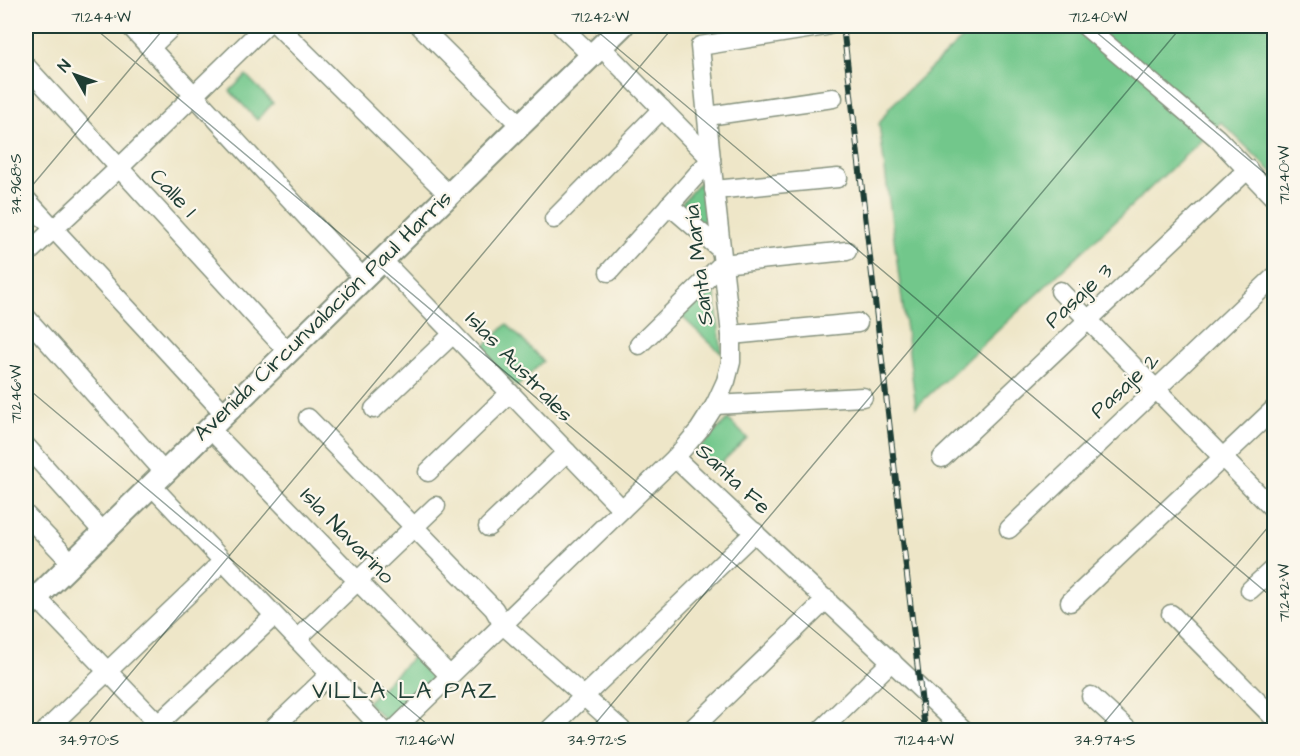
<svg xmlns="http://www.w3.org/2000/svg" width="1300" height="756" viewBox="0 0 1300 756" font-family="'Architects Daughter',sans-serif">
	<rect width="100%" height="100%" fill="#fbf7ec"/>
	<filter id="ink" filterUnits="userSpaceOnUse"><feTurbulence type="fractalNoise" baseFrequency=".0167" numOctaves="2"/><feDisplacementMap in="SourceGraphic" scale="12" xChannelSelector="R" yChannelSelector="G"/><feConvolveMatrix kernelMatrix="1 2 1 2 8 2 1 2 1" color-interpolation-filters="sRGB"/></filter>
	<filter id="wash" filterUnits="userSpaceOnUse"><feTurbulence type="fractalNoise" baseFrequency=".008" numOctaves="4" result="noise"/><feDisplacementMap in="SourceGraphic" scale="24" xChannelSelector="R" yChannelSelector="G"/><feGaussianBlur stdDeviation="1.35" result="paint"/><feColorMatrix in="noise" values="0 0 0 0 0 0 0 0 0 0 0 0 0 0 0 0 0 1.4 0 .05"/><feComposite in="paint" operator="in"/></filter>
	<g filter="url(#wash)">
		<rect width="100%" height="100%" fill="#eee6c8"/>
		<!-- green -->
		<g fill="#72c78b" stroke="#488260" stroke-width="1.5">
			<polygon points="975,26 1274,26 1274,174 1221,122 916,407 879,124 890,107"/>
			<polygon points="246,75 273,103 257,120 230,91"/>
			<polygon points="706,175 714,239 679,206"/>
			<polygon points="713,278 722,354 679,314"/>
			<polygon points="507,324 543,361 517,387 480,350"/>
			<polygon points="728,419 747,438 713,471 695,452"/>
			<polygon points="413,657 438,682 392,727 367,702"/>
		</g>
	</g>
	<g filter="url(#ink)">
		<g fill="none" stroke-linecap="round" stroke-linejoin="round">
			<defs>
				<g id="minor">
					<polyline points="130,26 363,278"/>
					<polyline points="278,26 448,194"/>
					<polyline points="420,26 519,124"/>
					<polyline points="561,26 591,55"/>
					<polyline points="1085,26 1217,138 1274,198"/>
					<polyline points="151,47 173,26"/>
					<polyline points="26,66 287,351"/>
					<polyline points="708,116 833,98"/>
					<polyline points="714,190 838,178"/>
					<polyline points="26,199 224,413"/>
					<polyline points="669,205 720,249"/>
					<polyline points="554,219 662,109"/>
					<polyline points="26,255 118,169 265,26"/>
					<polyline points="381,259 622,509"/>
					<polyline points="609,272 711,159 700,46 826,26"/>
					<polyline points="1060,291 1274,510"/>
					<polyline points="26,317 164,472"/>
					<polyline points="731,335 858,323"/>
					<polyline points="639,345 722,264 847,251"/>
					<polyline points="715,405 863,397"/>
					<polyline points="374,409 453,334"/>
					<polyline points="308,418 494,609 503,625 622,730"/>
					<polyline points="209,428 450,676"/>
					<polyline points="26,446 103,532"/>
					<polyline points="675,458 964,730"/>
					<polyline points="942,458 1248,169"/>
					<polyline points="428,472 510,393"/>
					<polyline points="151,485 383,730"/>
					<polyline points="26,515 72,563"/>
					<polyline points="488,527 567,452"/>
					<polyline points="1009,529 1274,277"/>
					<polyline points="1250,590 1274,568"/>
					<polyline points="36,597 164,730"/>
					<polyline points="1070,602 1274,409"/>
					<polyline points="1171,614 1274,718"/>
					<polyline points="297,639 436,506"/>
					<polyline points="1091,696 1128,730"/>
					<polyline points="46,730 223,561"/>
					<polyline points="152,730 274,616"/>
					<polyline points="271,730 330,674"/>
					<polyline points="394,730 675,458 699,430 715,405 726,381 731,362 731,335 711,159 600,46"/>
					<polyline points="549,730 755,532"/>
					<polyline points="691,730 827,599"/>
					<polyline points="821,730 892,661"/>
				</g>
				<polyline id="major" points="26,608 622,26"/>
			</defs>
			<!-- minor casing -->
			<use href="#minor" stroke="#86927e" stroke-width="21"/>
			<!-- major casing -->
			<use href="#major" stroke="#86927e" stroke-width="26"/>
			<!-- minor -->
			<use href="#minor" stroke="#fff" stroke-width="18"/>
			<!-- major -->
			<use href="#major" stroke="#fff" stroke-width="22"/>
			<defs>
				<polyline id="rail" points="843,26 925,730"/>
			</defs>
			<!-- rail casing -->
			<use href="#rail" stroke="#1f3d34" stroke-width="6"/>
			<!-- rail -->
			<use href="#rail" stroke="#fbf7ec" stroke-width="4" stroke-dasharray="11" stroke-linecap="butt"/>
		</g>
	</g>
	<!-- ticks -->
	<path fill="none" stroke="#1f3d34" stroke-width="1.5" stroke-opacity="0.45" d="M92 26 933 730M591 26 1274 599M1089 26 1274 181M26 193 166 26M26 387 434 730M83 730 674 26M590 730 1182 26M1098 730 1274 520"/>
	<g text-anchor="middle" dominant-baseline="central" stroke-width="4.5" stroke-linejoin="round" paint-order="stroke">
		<!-- street labels -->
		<g font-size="22" fill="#1f3d34" stroke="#fbf7ec">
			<text transform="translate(173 193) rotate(47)">Calle 1</text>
			<text transform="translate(699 265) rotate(-97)">Santa María</text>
			<text transform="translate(1079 296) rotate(-43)">Pasaje 3</text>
			<text transform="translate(323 316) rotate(-44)">Avenida Circunvalación Paul Harris</text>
			<text transform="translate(519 367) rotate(46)">Islas Australes</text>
			<text transform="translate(1125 386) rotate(-43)">Pasaje 2</text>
			<text transform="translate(733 479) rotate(43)">Santa Fe</text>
			<text transform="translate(347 536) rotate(46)">Isla Navarino</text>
		</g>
		<!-- neighbourhood labels -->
		<g font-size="24" letter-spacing="1.5" fill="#1f3d34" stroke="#fbf7ec">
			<text x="405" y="691">VILLA LA PAZ</text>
		</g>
	</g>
	<!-- margin -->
	<rect width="1300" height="756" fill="none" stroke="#fbf7ec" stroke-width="66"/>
	<!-- north arrow -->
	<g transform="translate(75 75) rotate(310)" stroke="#fbf7ec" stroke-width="4.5" paint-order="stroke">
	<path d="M0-4.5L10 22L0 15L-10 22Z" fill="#1f3d34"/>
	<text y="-9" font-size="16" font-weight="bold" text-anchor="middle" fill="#1f3d34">N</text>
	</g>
	<rect x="33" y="33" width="1234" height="690" fill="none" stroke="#1f3d34" stroke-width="2"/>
	<g font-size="15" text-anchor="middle" fill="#1f3d34">
		<text x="101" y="22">71.244°W</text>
		<text x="600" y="22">71.242°W</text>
		<text x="1098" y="22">71.240°W</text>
		<text transform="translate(1284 175) rotate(-90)" y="5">71.240°W</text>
		<text transform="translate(16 184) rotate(-90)" y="5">34.968°S</text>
		<text transform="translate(16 394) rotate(-90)" y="5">71.246°W</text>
		<text transform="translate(1284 593) rotate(-90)" y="5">71.242°W</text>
		<text x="89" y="745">34.970°S</text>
		<text x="425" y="745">71.246°W</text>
		<text x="597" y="745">34.972°S</text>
		<text x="924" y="745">71.244°W</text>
		<text x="1105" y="745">34.974°S</text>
	</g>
</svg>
